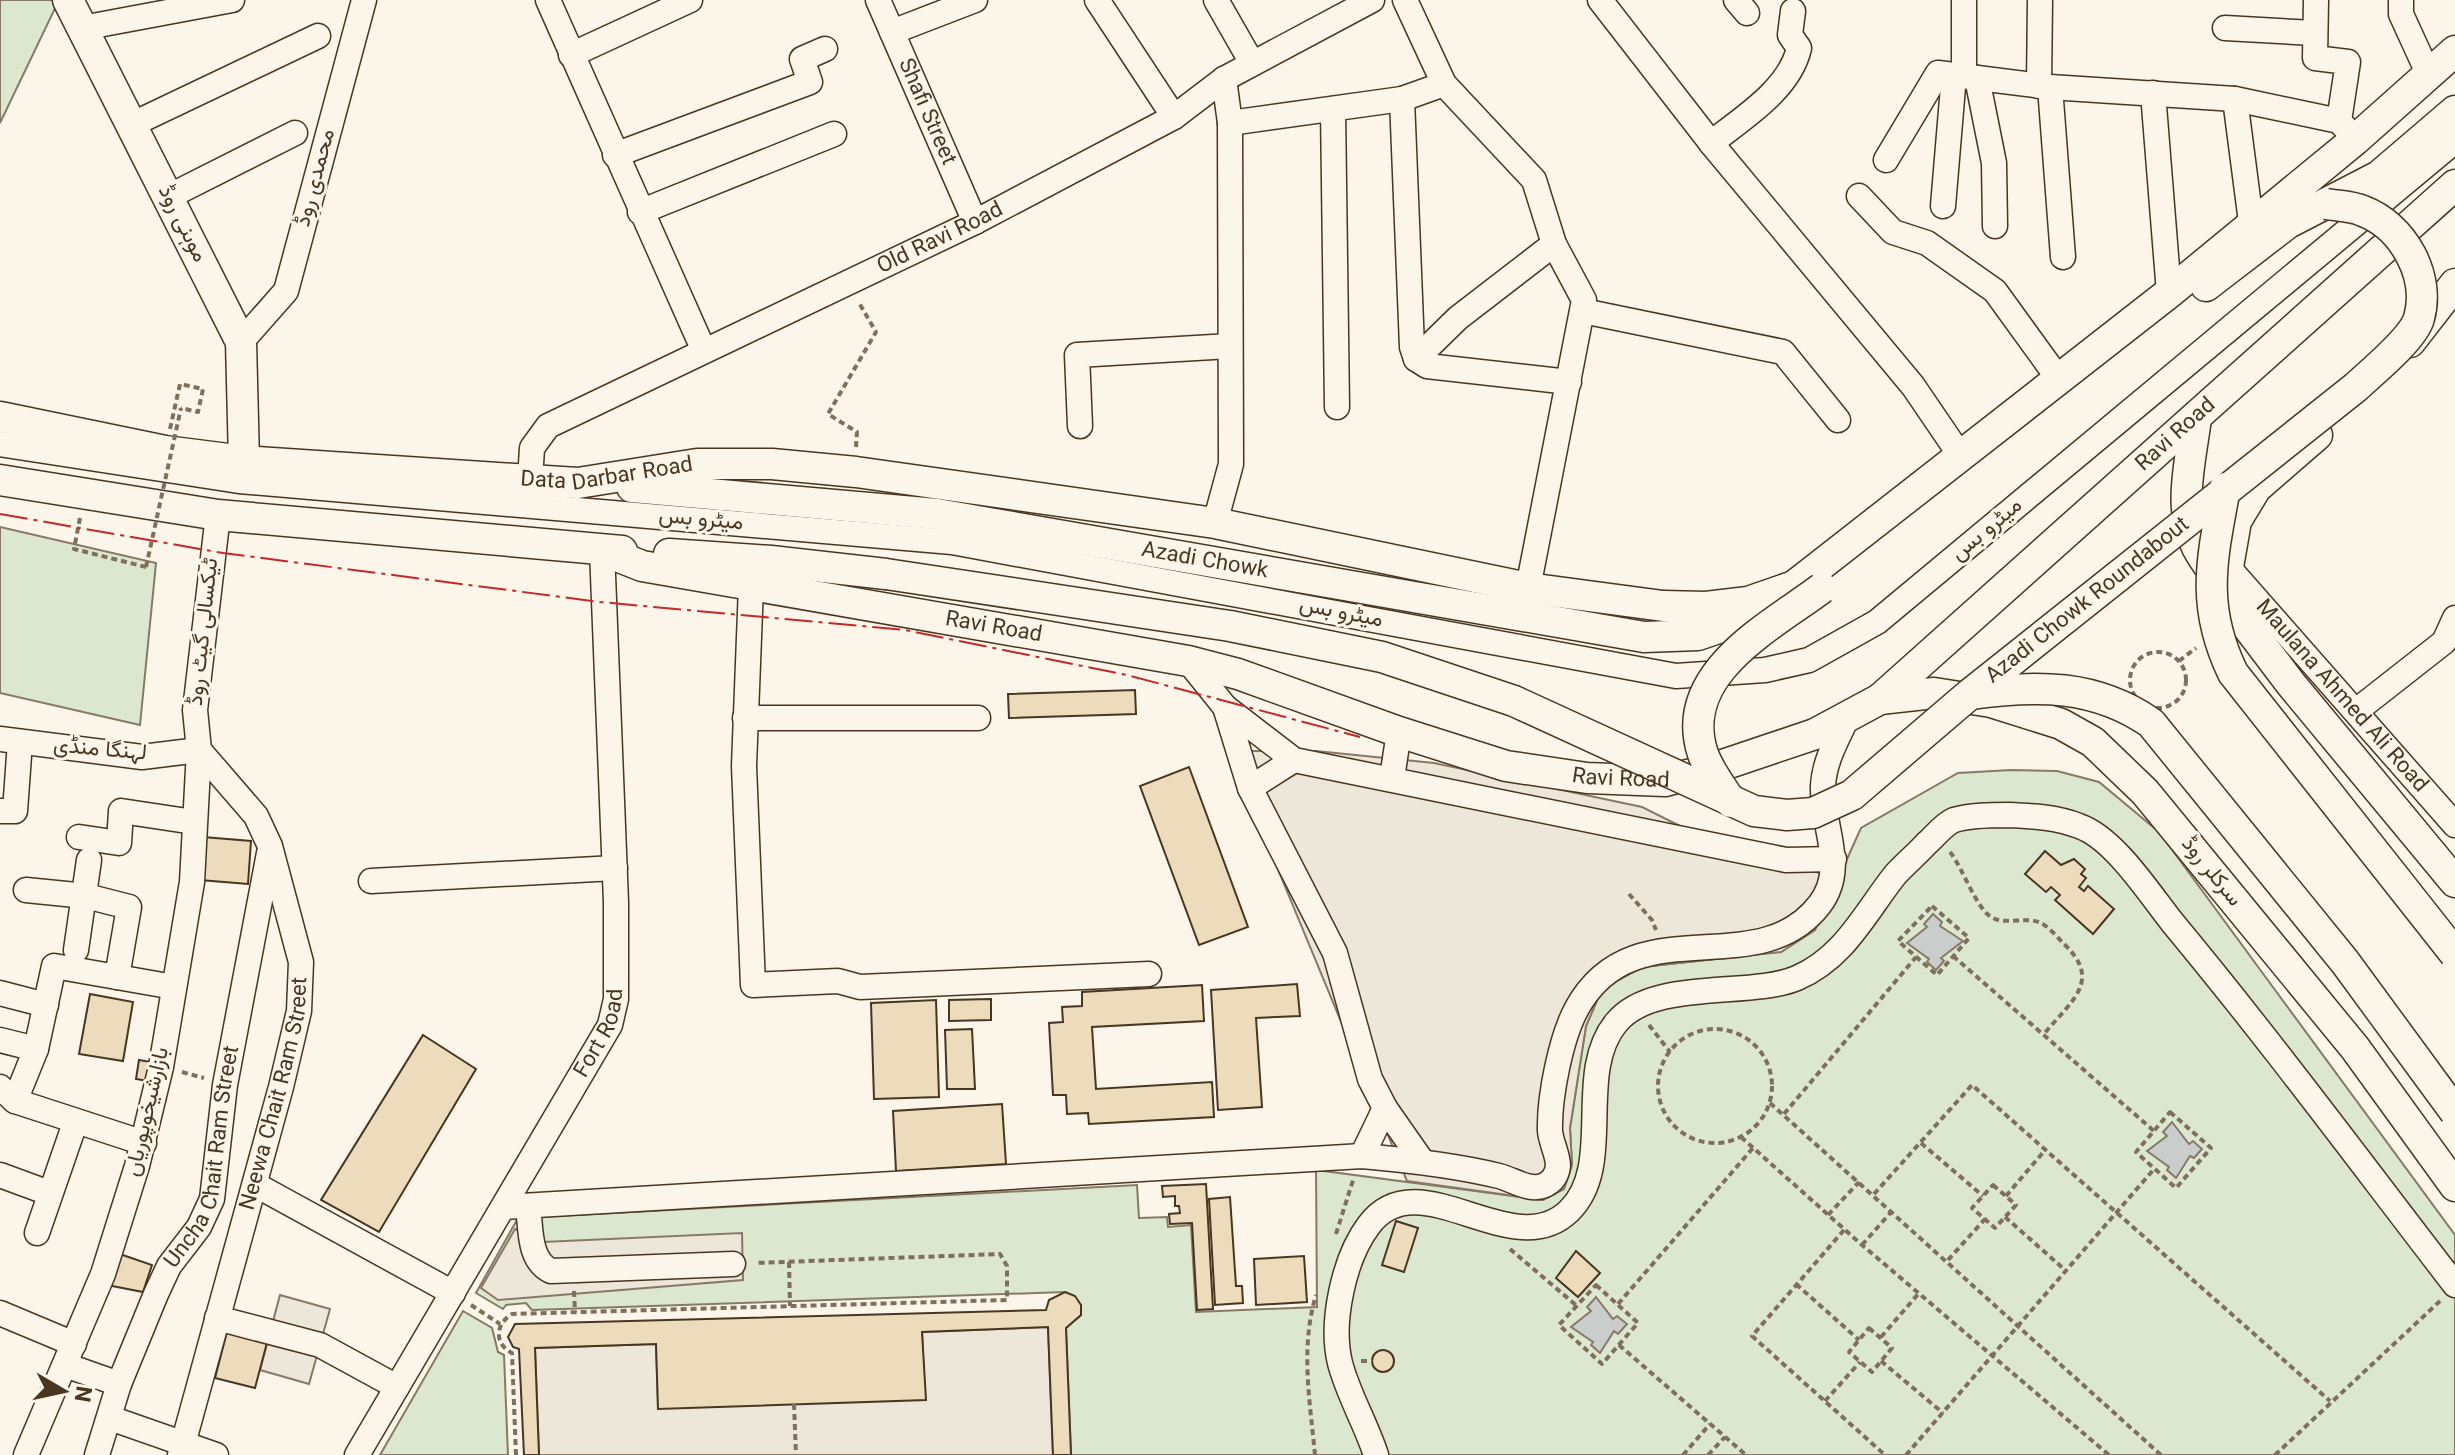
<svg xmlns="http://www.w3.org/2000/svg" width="2455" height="1455" viewBox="0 0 2455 1455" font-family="Georgia,Vazirmatn,serif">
	<rect width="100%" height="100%" fill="#fbf6e9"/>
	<!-- green -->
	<g fill="#dce7d0" stroke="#887966" stroke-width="2">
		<polygon points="0,0 59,0 0,123"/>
		<polygon points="0,527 156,563 140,725 0,693"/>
		<polygon points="2011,770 2057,771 2099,782 2159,832 2455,1235 2455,1455 1071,1455 1066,1328 1081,1315 1065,1292 532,1310 526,1303 506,1305 503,1309 476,1293 518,1218 1137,1185 1139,1218 1167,1217 1168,1227 1191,1225 1196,1312 1317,1307 1316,1170 1543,1200 1572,1165 1570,1128 1586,1026 1602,989 1642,967 1781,952 1815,930 1861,828 1958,773"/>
		<polygon points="463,1311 492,1328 498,1352 504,1355 508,1455 380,1455"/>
	</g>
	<!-- parking -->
	<g fill="#ede7d9" stroke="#887966" stroke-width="2">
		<polygon points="1229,751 1316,751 1434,763 1642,807 1702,837 1826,875 1815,930 1781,952 1642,967 1602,989 1586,1026 1570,1128 1572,1165 1564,1189 1543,1200 1407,1181"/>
		<polygon points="515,1229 543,1242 742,1233 743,1280 498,1300 481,1288"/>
		<polygon points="280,1295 330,1309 309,1384 260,1370"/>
		<polygon points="1048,1327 1053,1455 539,1455 535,1348 656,1344 658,1408 925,1399 922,1332"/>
	</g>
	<!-- water -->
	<g fill="#c9cecd" stroke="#887966" stroke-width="2">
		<polygon points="1933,914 1942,922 1940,926 1963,941 1941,958 1944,961 1936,970 1927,962 1929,959 1907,943 1927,927 1924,924"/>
		<polygon points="2172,1122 2189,1144 2193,1141 2202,1149 2194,1158 2190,1156 2176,1178 2167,1170 2169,1167 2147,1151 2167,1136 2163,1132"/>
		<polygon points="1596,1297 1613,1319 1617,1316 1627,1324 1618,1334 1614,1331 1600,1353 1591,1345 1593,1342 1571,1327 1591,1311 1587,1307"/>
	</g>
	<!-- building -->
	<g fill="#ecdcbc" stroke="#4a3520" stroke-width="2">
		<polygon points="1135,690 1136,714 1009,718 1008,694"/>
		<polygon points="1189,767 1248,927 1199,945 1140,786"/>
		<polygon points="203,837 251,841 248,884 200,880"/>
		<polygon points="2045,851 2061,865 2074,859 2085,869 2081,874 2086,878 2079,887 2084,891 2088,886 2114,909 2093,934 2055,900 2060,895 2051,887 2046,892 2025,874"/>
		<polygon points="1297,984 1300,1016 1256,1018 1262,1107 1218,1110 1211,990"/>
		<polygon points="1202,985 1204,1021 1092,1027 1096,1089 1212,1082 1214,1117 1089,1124 1088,1113 1067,1114 1066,1095 1053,1095 1049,1023 1063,1022 1062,1007 1082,1006 1082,992"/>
		<polygon points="90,994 133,1002 123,1061 79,1054"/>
		<polygon points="991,999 991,1020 949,1021 949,1000"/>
		<polygon points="936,1000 939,1097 874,1099 871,1003"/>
		<polygon points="972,1029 975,1089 947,1089 945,1030"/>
		<polygon points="423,1035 476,1069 379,1232 321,1200"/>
		<polygon points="139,1060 157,1063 154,1082 136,1079"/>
		<polygon points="1002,1104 1006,1164 896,1171 893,1111"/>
		<polygon points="1206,1184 1213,1309 1197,1310 1192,1223 1170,1224 1169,1214 1180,1213 1179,1206 1175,1206 1175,1196 1163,1197 1162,1186"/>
		<polygon points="1230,1197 1236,1286 1242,1286 1243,1303 1215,1305 1209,1199"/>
		<polygon points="1396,1221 1418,1228 1404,1272 1382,1265"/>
		<polygon points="1576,1251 1600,1273 1578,1297 1556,1278"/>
		<polygon points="114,1252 152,1265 143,1292 102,1284"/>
		<polygon points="1304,1256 1307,1302 1256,1305 1254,1259"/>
		<polygon points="1065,1292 1075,1296 1081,1305 1081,1315 1066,1328 1071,1455 1053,1455 1048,1327 922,1332 926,1400 658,1409 656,1344 535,1348 539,1455 524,1455 519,1349 513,1347 508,1337 515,1324 1046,1310 1049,1300"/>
		<polygon points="229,1324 269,1335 255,1388 215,1378"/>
		<circle cx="1383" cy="1361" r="11"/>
	</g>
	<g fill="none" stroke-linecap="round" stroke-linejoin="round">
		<defs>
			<g id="minor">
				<polyline points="548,0 704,351"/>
				<path id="s1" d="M878 0 975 222"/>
				<polyline points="1097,0 1174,117"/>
				<polyline points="1216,0 1252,63"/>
				<polyline points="1405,0 1444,84 1534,180 1554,244 1584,300 1528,588"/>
				<polyline points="1600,0 1711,143 1913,386 1960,455"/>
				<polyline points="1736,0 1747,13"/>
				<polyline points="1964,0 1964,76"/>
				<polyline points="2316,0 2315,58 2348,62 2339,121 2349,132"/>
				<polyline points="2401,0 2401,14 2428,73"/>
				<polyline points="82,28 232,0"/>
				<polyline points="2225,28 2314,33"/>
				<polyline points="892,32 975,0"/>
				<polyline points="571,55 690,0"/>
				<polyline points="1977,78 1994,163 1995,226"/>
				<polyline points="2039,86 2040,0"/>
				<polyline points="2050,87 2063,257"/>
				<polyline points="2153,93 2169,293"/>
				<polyline points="1402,99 1412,347 1416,359 1427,366 1569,382"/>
				<polyline points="2235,99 2251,222"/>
				<polyline points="1333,109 1337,407"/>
				<polyline points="1230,123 1402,99 1444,84"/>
				<polyline points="131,125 318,36"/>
				<path d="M1711 143C1743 118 1790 89 1799 48L1790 35 1793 11"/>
				<polyline points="615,155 810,82 802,59 825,49"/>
				<polyline points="1886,160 1938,73 2050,87 2235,99 2339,121"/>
				<polyline points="1859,196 1893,232 1927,243 1995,291 2058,378"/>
				<polyline points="168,197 295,133"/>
				<polyline points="1943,206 1954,75"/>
				<polyline points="640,212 834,134"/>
				<polyline points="1583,311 1783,352 1838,420"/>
				<polyline points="241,342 286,291 364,0"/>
				<polyline points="1416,359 1458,318 1554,244"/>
				<polyline points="1080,426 1077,355 1230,346"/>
				<polyline points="0,444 239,481 952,542 1676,676 1765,670 1809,660 1877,622 2455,141"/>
				<path id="s2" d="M530 480 532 448 548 426 975 222 1174 117 1224 79 1372 0"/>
				<polyline points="1215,523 1231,464 1230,123 1224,79"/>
				<path id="s3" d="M2228 567 2455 825"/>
				<polyline points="751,586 744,766 753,985 838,981 860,987 1149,974"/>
				<polyline points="1188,661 1225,707 1294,760 1786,860 1834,859"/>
				<polyline points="1225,707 1250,788 1335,953 1370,1079 1385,1108 1422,1161"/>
				<polyline points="2356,711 2444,642 2455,618"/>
				<polyline points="745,718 978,718"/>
				<polyline points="0,739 142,757 199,750"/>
				<polyline points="1392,778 1399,732"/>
				<polyline points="1250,788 1294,760"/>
				<polyline points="0,811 15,811 20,742"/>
				<polyline points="79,837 119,843 121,811 194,822"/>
				<polyline points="371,881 615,868"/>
				<polyline points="26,890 86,896 129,907 117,977"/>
				<polyline points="76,950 89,860"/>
				<polyline points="0,993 46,1005"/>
				<polyline points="0,1040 36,1049"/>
				<polyline points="0,1087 15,1101 144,1143"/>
				<polyline points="15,1101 36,1049 54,966 174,987"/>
				<polyline points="1362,1156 1385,1108"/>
				<polyline points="0,1175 49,1193"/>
				<polyline points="256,1185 453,1293"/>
				<path d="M528 1206C531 1228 528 1260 551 1271L733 1264"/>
				<path d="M504 1207 1362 1156C1408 1160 1454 1165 1499 1176 1514 1180 1530 1192 1545 1185 1553 1181 1557 1175 1558 1166 1558 1154 1551 1143 1550 1131 1549 1097 1561 1037 1577 1008 1634 904 1758 986 1820 904 1848 867 1821 825 1823 786 1824 762 1837 739 1847 718"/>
				<polyline points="37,1233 75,1123"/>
				<polyline points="0,1313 74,1344"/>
				<polyline points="217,1318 320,1345 397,1387"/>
				<polyline points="65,1365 119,1384"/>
				<polyline points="110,1418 216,1455"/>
				<polyline points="26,1455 103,1274 137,1166 161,1067 192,882 199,750 195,710 218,515"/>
				<path id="s4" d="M97 1455 119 1384 156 1294 169 1266 199 1227 212 1199 225 1085 269 853"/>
				<path id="s5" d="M180 1455 281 1087 299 1011 301 962 270 846 256 816 199 750"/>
				<path id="s6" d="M357 1455 610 1025 616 999V902L602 550"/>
				<path d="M1376 1455C1366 1424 1348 1394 1340 1363 1330 1322 1344 1258 1369 1225 1419 1158 1512 1266 1569 1211 1616 1166 1574 1074 1616 1023 1652 978 1750 998 1797 978 1844 958 1865 913 1895 875 1905 864 1917 854 1927 843 1935 836 1944 824 1954 820 1970 815 1991 815 2008 815 2032 816 2056 817 2079 826 2114 838 2149 893 2172 922 2270 1040 2361 1163 2455 1285"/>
			</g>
			<g id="major">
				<polyline points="68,0 241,342 244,461"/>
				<polyline points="2206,286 2288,223 2379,176 2455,111"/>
				<polyline points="2410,342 2455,284"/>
				<path id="s7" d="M0 417 165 451 244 461 530 480 578 483 697 464H772L856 472 1215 523 1528 588 1663 606 1706 607 1748 602 1794 586 2169 293 2355 140 2455 51"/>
				<path d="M2196 418C2191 459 2177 509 2197 547 2203 559 2213 571 2221 583"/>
				<polyline points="2317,435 2256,488 2236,521 2228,567 2232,599 2238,614 2291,684 2455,882"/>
				<polyline points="0,480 218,515 622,551"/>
				<path id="s8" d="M632 487 937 514 1644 637 1698 635 1771 610"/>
				<path id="s9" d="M602 550 642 566 1188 661 1238 674 1399 732 1506 766 1587 778 1665 781 1714 768 1815 734 1880 699 2455 185"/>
				<polyline points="669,554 771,561 886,574"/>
				<polyline points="1880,699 1934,693 1991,702 2061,724 2093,742 2145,792 2355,1048 2455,1186"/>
			</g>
		</defs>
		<!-- minor casing -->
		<use href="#minor" stroke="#4a3520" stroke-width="27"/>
		<!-- major casing -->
		<use href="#major" stroke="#4a3520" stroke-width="33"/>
		<!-- path -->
		<g stroke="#7f6f5c" stroke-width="4" stroke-dasharray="6 4" stroke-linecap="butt">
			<polyline points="170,429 180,384 203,389 198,412 181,408"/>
			<polyline points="856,447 857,432 828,414 876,332 858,301"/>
			<polyline points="80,518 74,549 146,567"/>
			<circle cx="2158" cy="680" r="28"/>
			<polyline points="2179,661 2196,648"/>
			<path d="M1950 852C1963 868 1977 911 1993 918 2007 925 2027 916 2041 923 2049 927 2057 937 2064 944 2103 981 2071 1001 2044 1034"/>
			<polyline points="1629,894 1652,920 1656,930"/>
			<polygon points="1932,906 1969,938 1937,975 1898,941"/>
			<polyline points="1953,956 2154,1131"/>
			<polyline points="1649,1025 1670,1052"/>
			<circle cx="1715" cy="1086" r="57"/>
			<polyline points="182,1072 204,1078"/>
			<polyline points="1770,1103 2161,1455"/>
			<polygon points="2170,1112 2211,1148 2176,1188 2136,1152"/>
			<polyline points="1784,1114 1916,957"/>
			<polyline points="1741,1137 1862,1245 2109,1455"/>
			<polyline points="1921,1143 1983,1196"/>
			<polygon points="1993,1185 2016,1205 1995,1228 1972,1208"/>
			<polyline points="1874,1194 1972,1085 2330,1401"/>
			<polyline points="2006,1196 2046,1149"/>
			<polyline points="1828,1215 1859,1182"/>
			<polyline points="2005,1217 2065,1270"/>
			<polyline points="1844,1230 1752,1336 1885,1455"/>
			<polyline points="1336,1234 1354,1177"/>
			<polyline points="1862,1245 1892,1211"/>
			<polyline points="1510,1249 1577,1306"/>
			<polyline points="1948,1260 1985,1219"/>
			<polyline points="789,1262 790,1306"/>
			<polyline points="1796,1284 1859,1340"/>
			<polygon points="1596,1285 1638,1323 1602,1364 1559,1325"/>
			<polyline points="574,1291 575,1312"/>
			<polyline points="1618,1304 1753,1148"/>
			<polyline points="471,1305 500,1324"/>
			<polygon points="1869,1328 1892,1348 1872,1372 1849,1352"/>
			<polyline points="1881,1337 1919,1293"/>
			<polyline points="1619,1345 1746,1455"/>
			<polyline points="1361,1361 1372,1361"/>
			<polyline points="1881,1361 1943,1413"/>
			<polyline points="1825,1401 1860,1362"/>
			<polyline points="794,1404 796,1455"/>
			<path d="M516 1455 512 1353C494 1344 495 1324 512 1314L1007 1300V1266L1000 1254 755 1263"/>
			<path d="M1315 1455C1310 1401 1300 1348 1316 1295"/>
			<polyline points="1683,1455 1710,1424"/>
			<polyline points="1708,1455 1725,1437"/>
			<polyline points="1906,1455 2155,1168"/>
			<polyline points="2275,1455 2440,1301"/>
		</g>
		<!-- minor -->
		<use href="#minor" stroke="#fbf6e9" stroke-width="24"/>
		<!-- major -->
		<use href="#major" stroke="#fbf6e9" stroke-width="30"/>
		<defs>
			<g id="major-bridge">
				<path d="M2225 488C2212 559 2200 605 2233 673L2455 954"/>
				<path id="s10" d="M886 574 1230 626 1382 657 1514 701 1754 811 1787 815 1813 813 1852 795 1970 694 2356 387C2372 372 2414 338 2419 318 2431 276 2403 226 2363 211 2352 206 2338 206 2326 204"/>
				<path d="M1971 694C2036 685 2095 684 2151 723L2345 962 2455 1112"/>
				<path d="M1731 802C1721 786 1709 771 1703 754 1676 674 1770 627 1822 588"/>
			</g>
		</defs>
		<!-- major-bridge casing -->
		<use href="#major-bridge" stroke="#4a3520" stroke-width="33" stroke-linecap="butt"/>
		<!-- path-bridge -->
		<polyline stroke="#7f6f5c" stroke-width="4" stroke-dasharray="6 4" stroke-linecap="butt" points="146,567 181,408"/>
		<!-- major-bridge -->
		<use href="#major-bridge" stroke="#fbf6e9" stroke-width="30"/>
		<!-- power -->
		<polyline stroke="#c62828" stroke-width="2" stroke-dasharray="28 6 4 6" stroke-linecap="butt" points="0,514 223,553 600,602 905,630 1127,675 1360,737"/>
	</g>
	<g text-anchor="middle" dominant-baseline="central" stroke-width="6" stroke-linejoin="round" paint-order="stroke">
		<!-- street labels -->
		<g font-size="22" fill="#4a3520" stroke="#fbf6e9">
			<text stroke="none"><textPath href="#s1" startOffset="122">Shafi Street</textPath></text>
			<text transform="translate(316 178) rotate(-75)">محمدی روڈ</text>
			<text transform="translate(182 224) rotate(63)">موہنی روڈ</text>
			<text stroke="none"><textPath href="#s2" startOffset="494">Old Ravi Road</textPath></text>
			<text stroke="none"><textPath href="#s9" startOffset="1720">Ravi Road</textPath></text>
			<text stroke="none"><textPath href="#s7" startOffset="612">Data Darbar Road</textPath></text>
			<text transform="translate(701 520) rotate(5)">میٹرو بس</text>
			<text transform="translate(1987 530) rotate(-40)">میٹرو بس</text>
			<text stroke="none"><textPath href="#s8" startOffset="578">Azadi Chowk</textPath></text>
			<text stroke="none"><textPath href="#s10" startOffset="1314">Azadi Chowk Roundabout</textPath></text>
			<text transform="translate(1341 613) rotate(11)">میٹرو بس</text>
			<text stroke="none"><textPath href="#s9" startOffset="400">Ravi Road</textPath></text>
			<text transform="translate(204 632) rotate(-84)">ٹیکسالی گیٹ روڈ</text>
			<text stroke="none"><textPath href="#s3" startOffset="172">Maulana Ahmed Ali Road</textPath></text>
			<text transform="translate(100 750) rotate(5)">لہنگا منڈی</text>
			<text stroke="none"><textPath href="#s9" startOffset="1048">Ravi Road</textPath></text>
			<text transform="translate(2211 872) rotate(51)">سرکلر روڈ</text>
			<text stroke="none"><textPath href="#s6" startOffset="488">Fort Road</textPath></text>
			<text stroke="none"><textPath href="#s5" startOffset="374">Neewa Chait Ram Street</textPath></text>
			<text transform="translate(148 1112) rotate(-77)">بازارشیخوپوریاں</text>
			<text stroke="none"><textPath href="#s4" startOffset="320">Uncha Chait Ram Street</textPath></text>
		</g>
	</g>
	<!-- north arrow -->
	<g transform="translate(64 1391) rotate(99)" stroke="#fbf6e9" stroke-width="6" paint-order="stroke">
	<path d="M0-6L14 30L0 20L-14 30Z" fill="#4a3520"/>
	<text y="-12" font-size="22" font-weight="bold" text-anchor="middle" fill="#4a3520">N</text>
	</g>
</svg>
